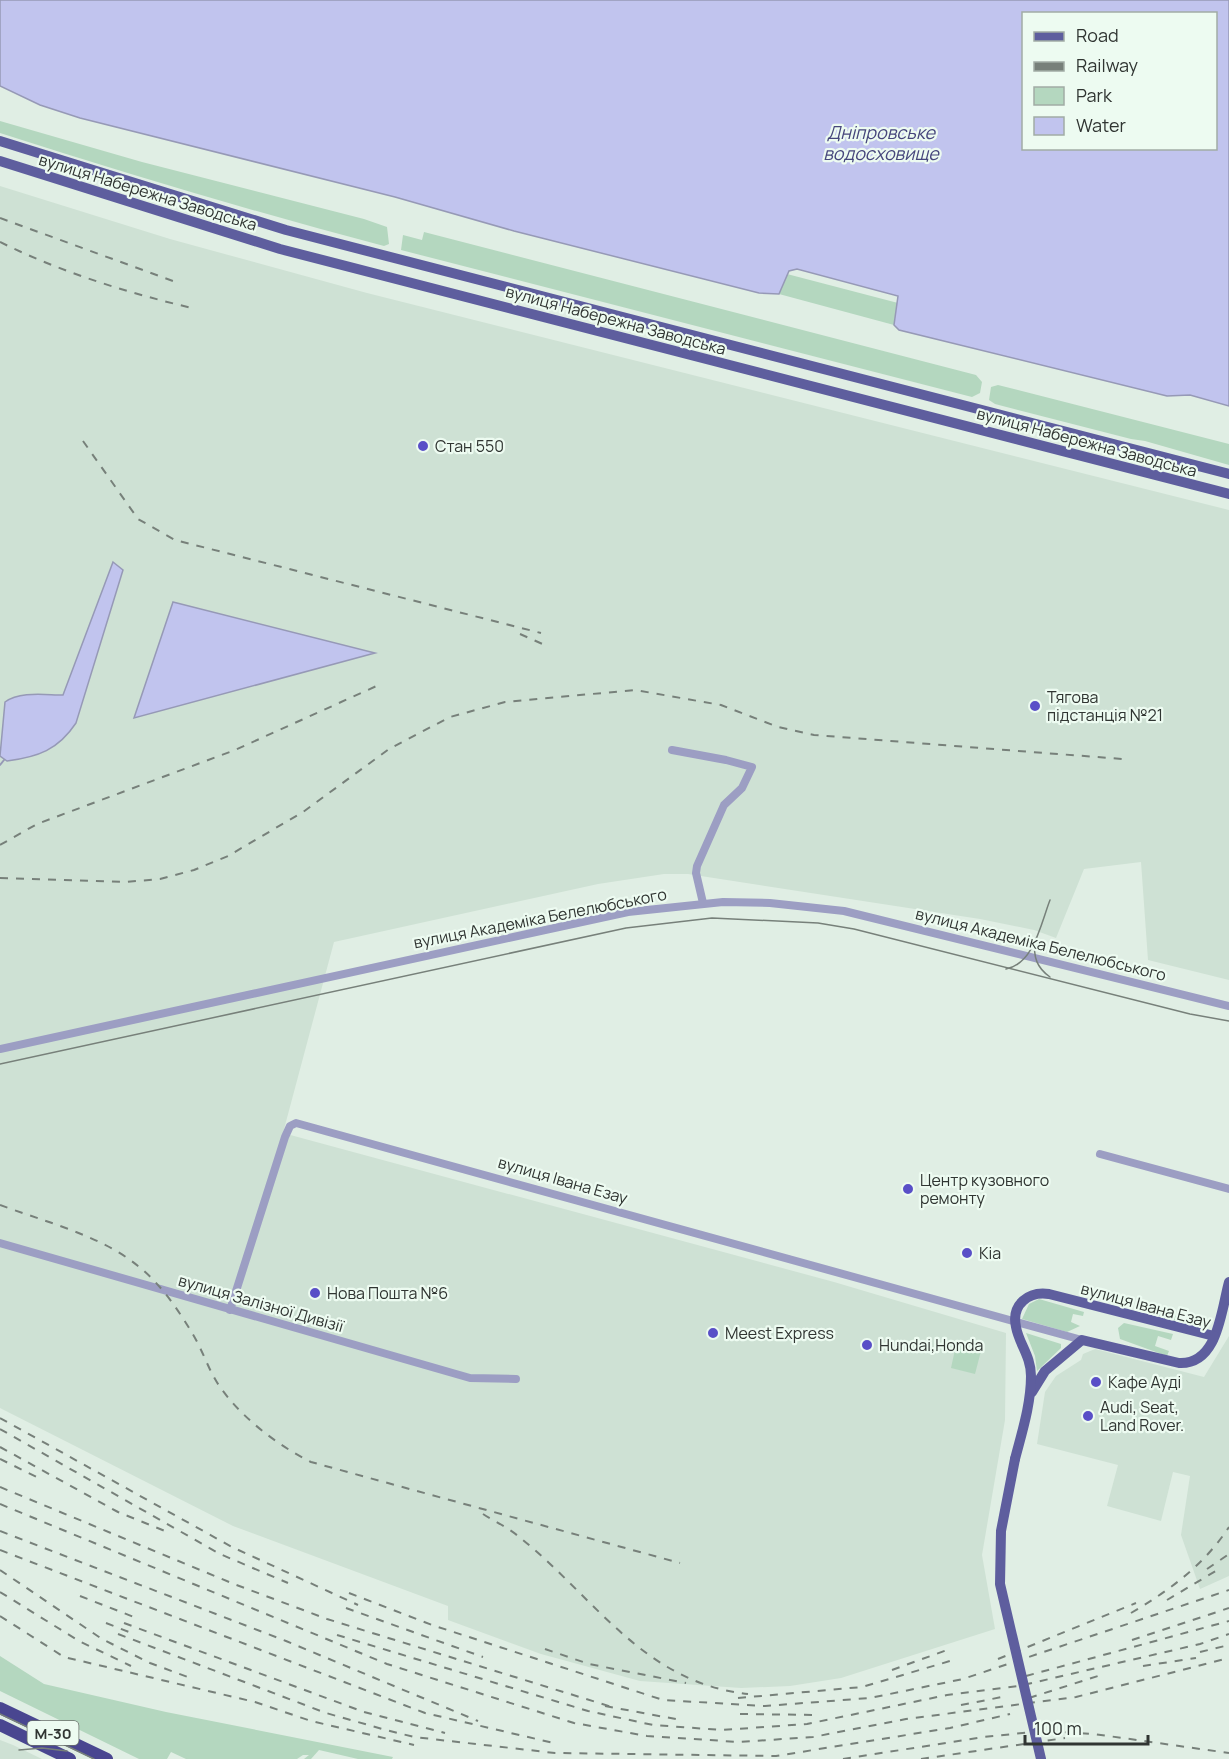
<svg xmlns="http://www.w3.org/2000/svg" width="1229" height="1759" viewBox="0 0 1229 1759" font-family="Manrope,sans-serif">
	<rect width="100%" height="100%" fill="#e0eee4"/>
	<!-- built -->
	<g fill="#cee1d4">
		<polygon points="0,186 170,239 367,293 1229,510 1229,980 1148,960 1141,862 1084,869 1056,938 1034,930 980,919 688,874 664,874 598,884 334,942 283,1133 834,1282 1006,1333 1005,1420 982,1555 995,1629 841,1678 790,1686 741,1688 640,1681 541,1654 448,1620 448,1606 233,1526 0,1408"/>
		<polygon points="1229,1336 1229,1576 1200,1589 1181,1535 1190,1476 1173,1472 1161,1521 1107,1506 1118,1465 1037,1444 1045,1392 1056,1376 1081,1360 1083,1354 1095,1349 1204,1377"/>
		<polygon points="0,1740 13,1745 42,1759 0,1759"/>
	</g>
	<!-- green -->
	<g fill="#b4d7bf">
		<path d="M0 121 142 162 364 219 387 227 389 244 384 246C255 212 127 174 0 133Z"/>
		<polygon points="424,232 976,375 982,382 980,393 972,397 401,250 403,235 422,240"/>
		<polygon points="787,274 898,303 894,325 779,294"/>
		<polygon points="998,385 1229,444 1229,465 1145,441 1131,439 995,404 989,400 991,387"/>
		<polygon points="1039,1299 1084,1312 1083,1316 1073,1314 1071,1322 1080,1326 1067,1332 1022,1319 1029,1304"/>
		<polygon points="1151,1309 1199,1322 1187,1324 1150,1313"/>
		<polygon points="1124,1323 1173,1334 1171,1340 1158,1336 1155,1346 1169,1351 1167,1356 1120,1339 1118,1328"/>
		<polygon points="1026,1333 1061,1344 1061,1348 1037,1371 1035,1356"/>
		<polygon points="956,1345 981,1351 975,1374 951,1368"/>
		<polygon points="0,1656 44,1684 166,1712 393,1757 392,1759 358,1759 319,1750 311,1759 304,1759 309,1755 303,1755 297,1759 186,1759 171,1752 167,1759 139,1759 0,1691"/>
	</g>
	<!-- water -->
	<g fill="#c1c4ee" stroke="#9699b6" stroke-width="1.5" fill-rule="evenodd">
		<path d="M0 0H1229V406L1190 395 1167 396 899 330 894 325 898 296 797 269 789 271 779 294 759 293 514 231 395 197 80 118 40 105 0 86ZM1024 14H1216V148H1024Z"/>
		<path d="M113 562 123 570 76 723C58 750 38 757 7 761L0 756 5 702C20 691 45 695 63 695Z"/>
		<polygon points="173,602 375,653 134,718"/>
	</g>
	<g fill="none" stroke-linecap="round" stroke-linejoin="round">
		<!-- stream -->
		<polyline stroke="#9699b6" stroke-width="2" points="0,765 4,760"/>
		<!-- minor -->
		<g stroke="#9c9ec3" stroke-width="8">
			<polyline points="672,750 726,760 752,767 742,788 724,805 697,866 696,873 703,903"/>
			<polyline points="0,1049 628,912 723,902 770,903 844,911 1229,1006"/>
			<polyline points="1100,1154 1229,1189"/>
			<polyline points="0,1243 470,1378 516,1379"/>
			<polyline points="230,1310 285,1137 290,1126 296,1123 1082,1340"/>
		</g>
		<!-- major -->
		<g stroke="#5e5e9e" stroke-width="10">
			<polyline points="0,141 286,230 1229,474"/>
			<polyline points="0,161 280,249 1229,494"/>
			<path d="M1032 1392 1045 1371 1082 1340 1179 1363C1218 1365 1221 1311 1229 1282"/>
			<path d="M1015 1459C1022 1432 1031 1404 1031 1376 1031 1356 1019 1344 1016 1327 1011 1304 1029 1291 1049 1294L1214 1336"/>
		</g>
		<!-- highway -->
		<g stroke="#494690" stroke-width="12">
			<polyline points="0,1708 107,1759"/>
			<polyline points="0,1725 70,1759"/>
		</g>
		<!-- tram -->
		<g stroke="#77807a" stroke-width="1.5">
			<path d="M1035 941C1033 957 1037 968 1050 977"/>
			<path d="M1006 969C1034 964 1041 923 1050 900"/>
			<polyline points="0,1064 626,928 712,918 818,923 854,929 1190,1014 1229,1021"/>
			<polyline points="0,1714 94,1759"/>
			<polyline points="19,1750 42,1748 67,1751"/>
		</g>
		<!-- rail -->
		<g stroke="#77807a" stroke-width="2" stroke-dasharray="8 8" stroke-linecap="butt">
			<polyline points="0,218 173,281"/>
			<path d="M0 242C63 273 128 293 196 309"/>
			<polyline points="83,441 138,519 175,540 541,633"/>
			<polyline points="520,634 547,646"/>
			<polyline points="0,845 37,824 235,750 381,684"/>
			<polyline points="0,878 125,882 160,879 194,870 228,856 303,812 389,749 450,717 505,702 635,690 721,705 778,727 814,735 1122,759"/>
			<path d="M0 1205C43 1221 102 1236 138 1266 161 1284 180 1312 195 1338 204 1354 209 1371 220 1387 242 1418 277 1445 311 1462L680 1563"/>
			<polyline points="0,1418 232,1547 358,1605"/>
			<polyline points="0,1429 220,1554 288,1583"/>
			<polyline points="0,1447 118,1512 170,1533"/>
			<polyline points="0,1459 43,1480"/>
			<polyline points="0,1487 234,1584 327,1619 612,1707"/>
			<polyline points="0,1504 387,1664 574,1723 647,1736 739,1742 813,1737 906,1719 1076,1697 1229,1658"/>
			<path d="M483 1514C494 1521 507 1527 518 1536 594 1596 643 1683 748 1694"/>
			<polyline points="0,1531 286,1641 478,1721"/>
			<polyline points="0,1550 425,1713 558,1744"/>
			<polyline points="1207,1569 1229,1554"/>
			<polyline points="0,1570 102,1639 150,1663 193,1679"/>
			<polyline points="0,1592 79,1641 131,1666"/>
			<polyline points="349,1593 432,1625 663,1700 765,1706 870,1698 963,1679 1229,1590"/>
			<polyline points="80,1596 139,1619"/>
			<polyline points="1167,1600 1219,1569"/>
			<polyline points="346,1608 483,1657"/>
			<path d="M1131 1613C1170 1590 1204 1565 1229 1527"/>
			<polyline points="0,1616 64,1657 255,1702 311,1721 414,1745"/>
			<polyline points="106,1623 129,1632"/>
			<polyline points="124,1623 364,1712 445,1733"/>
			<polyline points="118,1634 326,1713 386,1730 414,1737 555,1753 776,1756 950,1728 1010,1714"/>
			<polyline points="337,1635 588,1711 653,1725 722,1730 807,1724 947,1695 1019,1686 1200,1644 1229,1634"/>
			<polyline points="1132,1640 1229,1608"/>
			<polyline points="545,1649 589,1664 686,1683"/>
			<polyline points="1200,1652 1229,1645"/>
			<polyline points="998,1659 1136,1603"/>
			<polyline points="1143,1666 1196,1658"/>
			<polyline points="892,1670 947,1650"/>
			<polyline points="1026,1676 1229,1621"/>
			<polyline points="738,1698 862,1687 950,1661"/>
			<polyline points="1029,1698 1098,1676"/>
			<polyline points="961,1705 1002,1697"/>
			<polyline points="605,1706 681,1720"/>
			<polyline points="740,1714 818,1715"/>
			<polyline points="843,1759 984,1737 1042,1731 1094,1734 1229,1753"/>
			<polyline points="921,1759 1065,1738"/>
		</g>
		<!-- major-bridge -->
		<polyline stroke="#5e5e9e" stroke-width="10" points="1015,1459 1001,1531 1000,1584 1041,1759"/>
	</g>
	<!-- markers -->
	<g fill="#594fc7" stroke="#edfbf1" stroke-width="2">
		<circle cx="423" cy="446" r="6"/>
		<circle cx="1035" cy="706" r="6"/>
		<circle cx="908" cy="1189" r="6"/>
		<circle cx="967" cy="1253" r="6"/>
		<circle cx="315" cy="1293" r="6"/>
		<circle cx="713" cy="1333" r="6"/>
		<circle cx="867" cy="1345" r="6"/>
		<circle cx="1096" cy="1382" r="6"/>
		<circle cx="1088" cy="1416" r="6"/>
	</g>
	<g text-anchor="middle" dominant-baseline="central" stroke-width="4.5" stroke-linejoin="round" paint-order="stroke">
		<!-- shield labels -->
		<rect fill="#edfbf1" stroke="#69706b" stroke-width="1.5" x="27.5" y="1721" width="51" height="24" rx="4.5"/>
		<g font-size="15" font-weight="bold" fill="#303532">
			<text x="53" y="1733">М-30</text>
		</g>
		<!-- street labels -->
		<g font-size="16" fill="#303532" stroke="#edfbf1">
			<text transform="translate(148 192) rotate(17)">вулиця Набережна Заводська</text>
			<text transform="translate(616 320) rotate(15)">вулиця Набережна Заводська</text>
			<text transform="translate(1087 442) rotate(15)">вулиця Набережна Заводська</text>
			<text transform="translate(540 918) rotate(-11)">вулиця Академіка Белелюбського</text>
			<text transform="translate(1041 944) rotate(14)">вулиця Академіка Белелюбського</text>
			<text transform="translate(563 1180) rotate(16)">вулиця Івана Езау</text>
			<text transform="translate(261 1303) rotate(16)">вулиця Залізної Дивізії</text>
			<text transform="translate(1146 1305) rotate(15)">вулиця Івана Езау</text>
		</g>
		<!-- poi labels -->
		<g font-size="16" fill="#303532" stroke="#edfbf1" text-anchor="start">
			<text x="435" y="446">Стан 550</text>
			<text x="1047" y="697">Тягова<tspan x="1047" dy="18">пiдстанцiя №21</tspan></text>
			<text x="920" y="1180">Центр кузовного<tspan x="920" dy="18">ремонту</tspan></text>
			<text x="979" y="1253">Kia</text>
			<text x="327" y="1293">Нова Пошта №6</text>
			<text x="725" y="1333">Meest Express</text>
			<text x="879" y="1345">Hundai,Honda</text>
			<text x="1108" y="1382">Кафе Ауді</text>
			<text x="1100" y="1407">Audi, Seat,<tspan x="1100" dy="18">Land Rover.</tspan></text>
		</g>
		<!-- water labels -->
		<g font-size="18" font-style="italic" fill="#46467c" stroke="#edfbf1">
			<text x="881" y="132">Дніпровське<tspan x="881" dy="21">водосховище</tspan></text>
		</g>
	</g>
	<!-- legend -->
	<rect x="1022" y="12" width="195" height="138" fill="#edfbf1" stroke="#a1aca5" stroke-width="1.5"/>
	<rect x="1034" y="32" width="30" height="9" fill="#5e5e9e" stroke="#a1aca5" stroke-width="1.5"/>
	<text x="1076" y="42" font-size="18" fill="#303532">Road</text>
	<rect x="1034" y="62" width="30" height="9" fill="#77807a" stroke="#a1aca5" stroke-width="1.5"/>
	<text x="1076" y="72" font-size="18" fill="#303532">Railway</text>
	<rect x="1034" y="87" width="30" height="18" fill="#b4d7bf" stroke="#a1aca5" stroke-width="1.5"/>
	<text x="1076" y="102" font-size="18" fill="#303532">Park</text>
	<rect x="1034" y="117" width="30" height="18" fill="#c1c4ee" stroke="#a1aca5" stroke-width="1.5"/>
	<text x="1076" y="132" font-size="18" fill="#303532">Water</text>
	<!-- scale -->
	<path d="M1025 1735v9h123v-9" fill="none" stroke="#303532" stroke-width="3"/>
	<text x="1034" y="1735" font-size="18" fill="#303532" stroke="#edfbf1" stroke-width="4.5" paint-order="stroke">100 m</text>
</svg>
